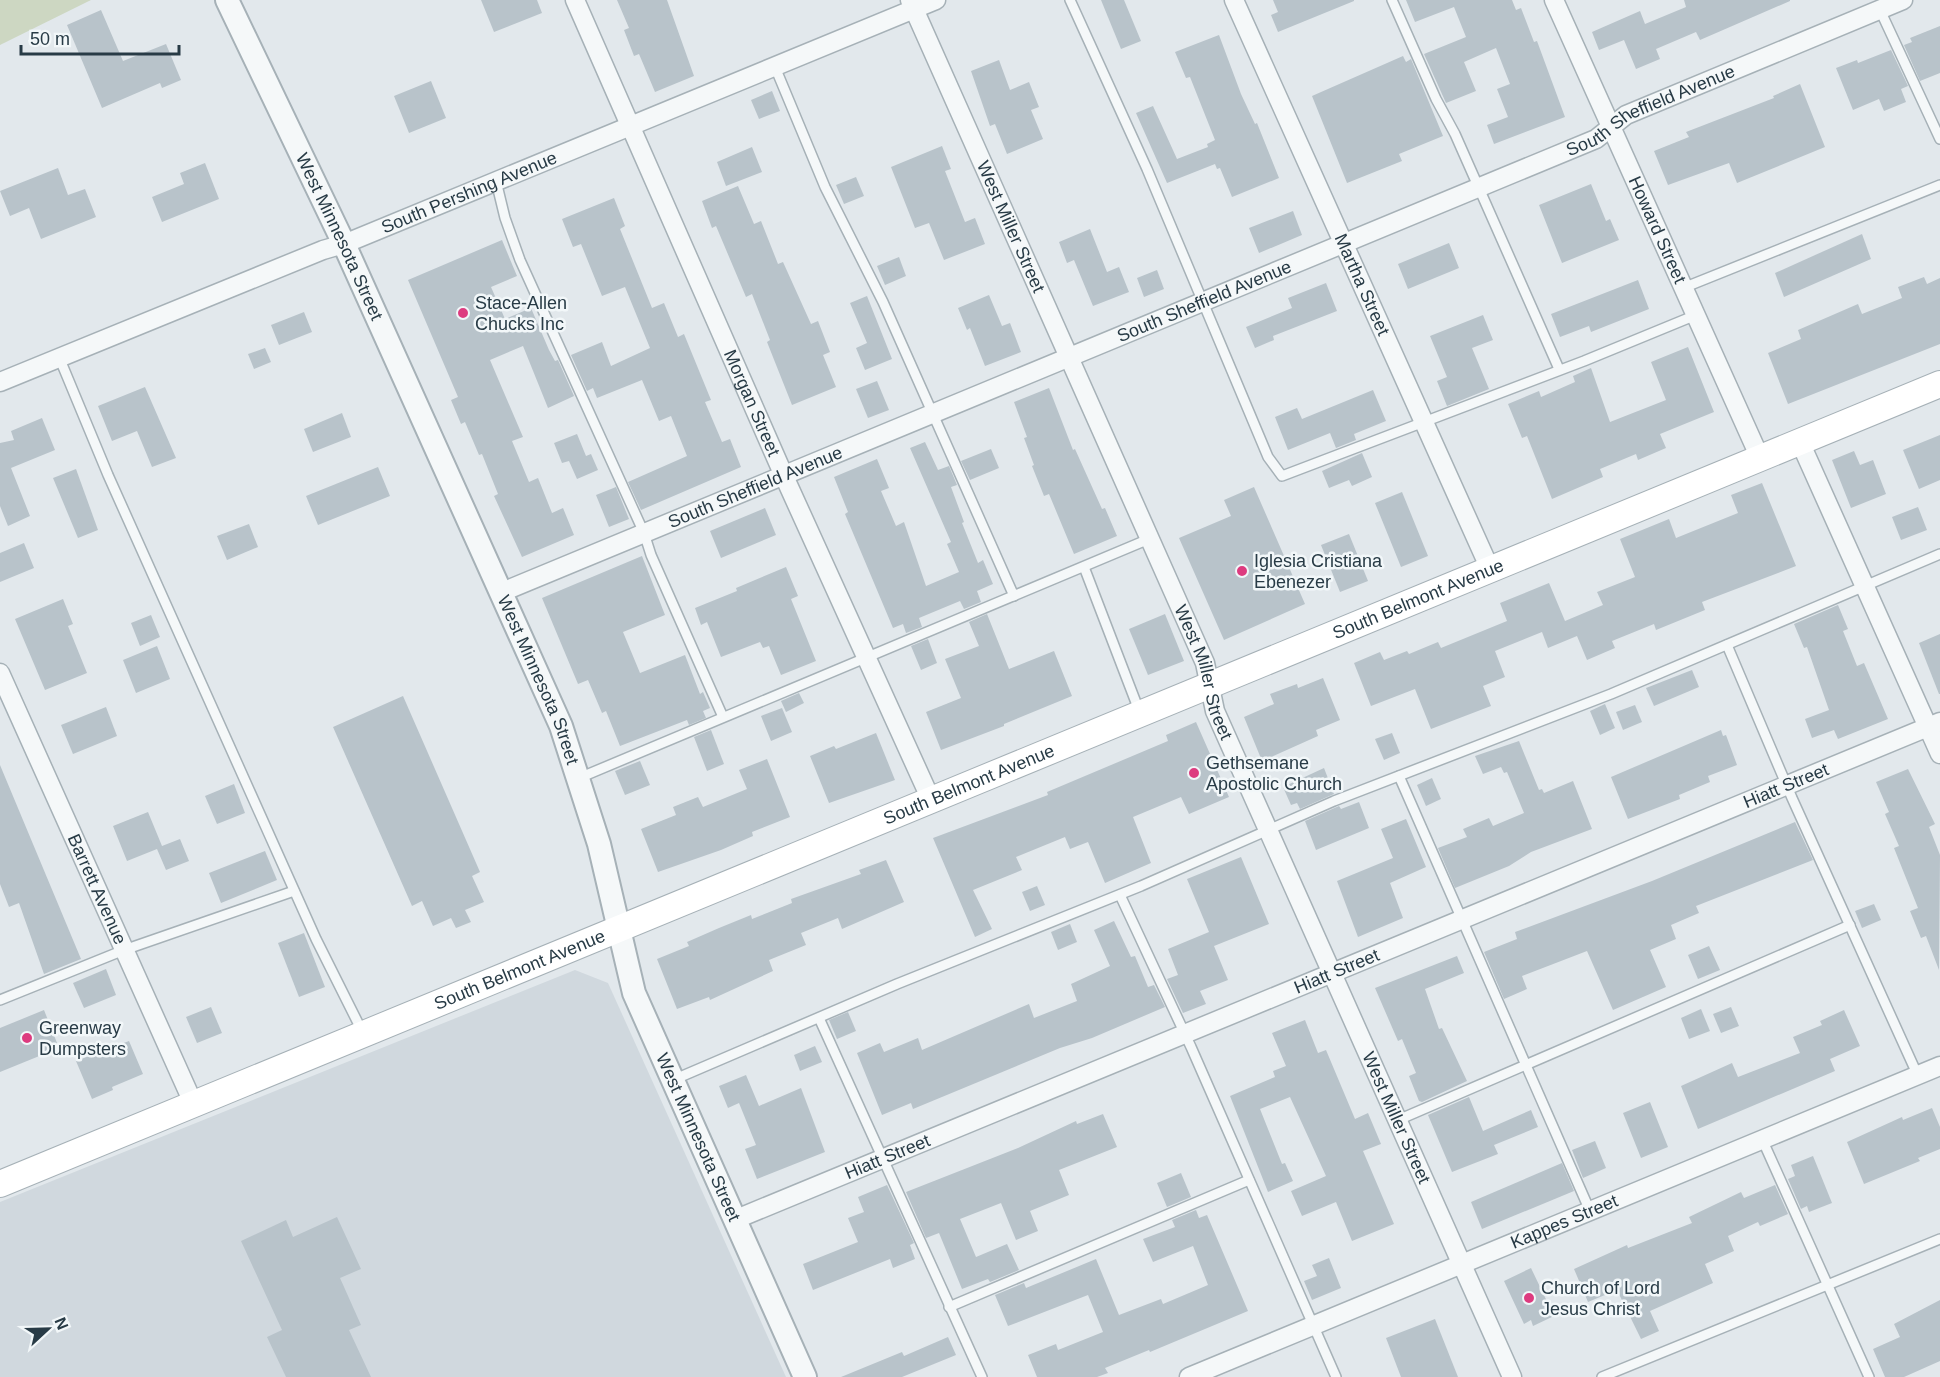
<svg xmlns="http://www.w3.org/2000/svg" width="1940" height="1377" viewBox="0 0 1940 1377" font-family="Arial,sans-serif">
	<rect width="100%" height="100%" fill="#e2e8ec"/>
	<!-- built -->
	<polygon fill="#d0d8de" points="575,970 608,983 786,1377 0,1377 0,1202"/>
	<!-- green -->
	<polygon fill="#cdd7c2" points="0,0 91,0 0,45"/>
	<!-- building -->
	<g fill="#b8c3ca">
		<polygon points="481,0 537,0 542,13 494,32"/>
		<polygon points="617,0 667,0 694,76 655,92 639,54 634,56 624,30 629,28"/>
		<polygon points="1101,0 1124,0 1141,41 1121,49"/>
		<polygon points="1273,0 1354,0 1354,1 1278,32 1271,15 1278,12"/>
		<polygon points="1406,0 1512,0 1516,10 1521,8 1534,42 1537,41 1565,117 1494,144 1487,125 1508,117 1497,89 1510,84 1496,48 1464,62 1476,91 1446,103 1424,54 1466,37 1454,7 1415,22"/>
		<polygon points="1684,0 1790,0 1790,1 1700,40 1696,32 1656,49 1660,59 1636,69 1624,40 1599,50 1592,32 1640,11 1645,24 1686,7"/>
		<polygon points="101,10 123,61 166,44 181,80 162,88 160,83 102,108 67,25"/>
		<polygon points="1940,26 1940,73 1920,81 1904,45 1912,42 1910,38"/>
		<polygon points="1219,35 1241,94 1255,124 1257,123 1279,178 1232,197 1220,168 1217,169 1215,164 1167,183 1136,113 1153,106 1177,159 1208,147 1207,144 1215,140 1190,77 1186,78 1175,52"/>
		<polygon points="1891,50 1908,86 1901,89 1906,102 1884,111 1879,99 1853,110 1836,68 1857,60 1858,63"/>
		<polygon points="1403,56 1406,62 1411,59 1443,136 1399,154 1402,161 1347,183 1312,96"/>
		<polygon points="999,60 1010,90 1029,82 1039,107 1031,110 1043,139 1007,154 995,124 990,126 971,71"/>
		<polygon points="431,81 446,118 409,133 394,96"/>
		<polygon points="1800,84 1825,147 1737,183 1729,163 1668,185 1654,151 1689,137 1686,132 1774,98 1773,96"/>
		<polygon points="772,91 780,111 759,119 751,100"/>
		<polygon points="942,146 951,169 945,171 965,222 975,218 985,244 944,260 929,223 915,228 891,167"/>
		<polygon points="752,147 762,172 726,186 717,162"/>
		<polygon points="205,163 219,199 162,222 152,197 184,184 180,173"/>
		<polygon points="58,168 68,195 85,189 96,217 41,239 29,208 10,216 0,191"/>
		<polygon points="856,177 864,196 844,204 836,185"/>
		<polygon points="1591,184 1606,221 1610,219 1619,240 1562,263 1539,205"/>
		<polygon points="738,186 754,224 761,221 778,264 783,262 811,324 818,321 830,352 823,355 836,387 792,405 767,342 770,340 752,294 746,297 716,226 712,228 702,201"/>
		<polygon points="614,198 625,226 620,229 652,308 664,303 678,337 684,334 711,400 705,402 722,442 730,439 741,467 641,510 628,482 687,456 671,416 659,421 642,380 597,398 593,388 587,391 571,355 602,342 611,366 650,348 625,287 602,296 581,244 573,247 562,219"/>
		<polygon points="1293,211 1302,235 1259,253 1249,228"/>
		<polygon points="1090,229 1107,272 1119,267 1129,292 1093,306 1074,260 1067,263 1059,242"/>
		<polygon points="1862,234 1871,259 1784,297 1775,273"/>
		<polygon points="502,240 517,276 491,287 505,319 531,308 549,350 555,361 558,360 574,396 548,408 523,346 490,360 523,437 512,441 529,482 538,478 552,513 563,508 574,535 522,557 494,496 498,494 482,454 479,455 465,422 461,424 451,400 458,397 408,280"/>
		<polygon points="1449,243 1459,268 1408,289 1398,264"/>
		<polygon points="899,257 906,276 885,285 877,266"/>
		<polygon points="1157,270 1164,289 1144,297 1137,278"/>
		<polygon points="1924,277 1927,284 1940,278 1940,344 1788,404 1768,353 1801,339 1798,330 1858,304 1862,314 1902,298 1898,287"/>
		<polygon points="1638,280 1649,309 1591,332 1589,326 1560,337 1551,314"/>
		<polygon points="1326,283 1337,311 1273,336 1274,340 1255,348 1246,327 1292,308 1288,298"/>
		<polygon points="989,295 1002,326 1010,323 1021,352 985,366 970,328 967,330 958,308"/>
		<polygon points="867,296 892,359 865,370 856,348 867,343 850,303"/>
		<polygon points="304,312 312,332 279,345 271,325"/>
		<polygon points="1483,315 1493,340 1472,348 1489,389 1447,406 1437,381 1447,377 1430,336"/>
		<polygon points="1688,347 1714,412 1660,434 1666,448 1638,460 1636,454 1600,469 1603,477 1552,499 1527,436 1522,438 1508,404 1539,391 1541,397 1575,382 1573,376 1591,368 1610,422 1666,400 1651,362"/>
		<polygon points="265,348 271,362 254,369 248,354"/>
		<polygon points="877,381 889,410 868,418 856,389"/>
		<polygon points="145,387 176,458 152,467 137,431 112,441 98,406"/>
		<polygon points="1049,388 1073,450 1075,449 1102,509 1105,508 1117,536 1074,554 1049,494 1044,496 1032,466 1034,465 1024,438 1027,437 1014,402"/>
		<polygon points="1373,390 1386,421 1354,434 1356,440 1336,448 1330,433 1288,450 1275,417 1297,408 1302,419"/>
		<polygon points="342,413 351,437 313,452 304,429"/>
		<polygon points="42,418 55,450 11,468 30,516 8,526 0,506 0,443 14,440 11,431"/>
		<polygon points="577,434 586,456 591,454 598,470 577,479 569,461 562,463 554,443"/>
		<polygon points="1940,435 1940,480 1919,489 1903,450"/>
		<polygon points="925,442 938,470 949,466 957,485 951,487 964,522 962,523 978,563 983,560 993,584 977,591 981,602 964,609 960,601 919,618 922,627 906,633 903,624 893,628 845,514 848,512 834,477 877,459 889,488 881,491 896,526 904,522 926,586 959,572 947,544 951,542 910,448"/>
		<polygon points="991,449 999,468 970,480 961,461"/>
		<polygon points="1854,451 1860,465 1873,460 1886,494 1851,508 1832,460"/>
		<polygon points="1362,453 1372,477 1352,486 1349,480 1329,488 1322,471"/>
		<polygon points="378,467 390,496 318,525 306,496"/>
		<polygon points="76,469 98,530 78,538 53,478"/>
		<polygon points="1762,483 1796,566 1702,602 1705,610 1656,630 1654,624 1612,641 1615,648 1587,660 1577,636 1548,648 1542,632 1495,651 1505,677 1483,686 1491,706 1431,729 1415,689 1371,706 1354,663 1380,652 1384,660 1407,651 1409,654 1438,642 1441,648 1507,621 1500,603 1549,583 1565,621 1603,605 1597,592 1635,577 1620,539 1669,519 1676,538 1738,513 1731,495"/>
		<polygon points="616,487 629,519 609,527 596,495"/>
		<polygon points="1254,487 1305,604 1224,640 1179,538 1231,516 1224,500"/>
		<polygon points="1402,492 1428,556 1401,567 1375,503"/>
		<polygon points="1918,507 1927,530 1901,540 1892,517"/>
		<polygon points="765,508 776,535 721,558 710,531"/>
		<polygon points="249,524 258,547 227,560 217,536"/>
		<polygon points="1349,534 1368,581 1340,592 1321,545"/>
		<polygon points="24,543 34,568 0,582 0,553"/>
		<polygon points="642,556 665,615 623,632 640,673 685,655 700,694 703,692 710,708 703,711 706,718 689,725 687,720 620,746 606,711 602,713 588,680 578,684 542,598"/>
		<polygon points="786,567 798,596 791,599 816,661 781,675 769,646 763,648 760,642 721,657 707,622 701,625 695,608 737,591 736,588"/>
		<polygon points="63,599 73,624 68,626 87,673 45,690 15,619"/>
		<polygon points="1838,605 1848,629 1843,631 1857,666 1864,663 1888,719 1838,739 1834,730 1812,738 1805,719 1829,710 1807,647 1804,648 1794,624"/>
		<polygon points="987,614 1009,669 1054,651 1072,696 1004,724 1004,726 941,750 926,712 961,698 945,659 979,646 969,622"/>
		<polygon points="1165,614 1184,661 1148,675 1129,629"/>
		<polygon points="151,615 160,637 140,646 131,623"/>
		<polygon points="1940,634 1940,694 1939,694 1919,643"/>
		<polygon points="928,639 937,663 921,670 911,646"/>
		<polygon points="157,646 170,679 136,693 123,660"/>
		<polygon points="1692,670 1699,687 1654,706 1646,688"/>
		<polygon points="1323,678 1340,720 1316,730 1318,736 1262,761 1244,717 1274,704 1270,694 1297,684 1298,688"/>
		<polygon points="799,693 804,703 786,712 781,701"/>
		<polygon points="403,696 480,872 472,876 484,902 465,910 471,922 456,928 451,918 433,926 422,901 412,906 333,727"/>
		<polygon points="1605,704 1615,728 1600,735 1590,711"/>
		<polygon points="1635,705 1642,722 1623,730 1616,712"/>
		<polygon points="106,707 117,736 73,754 61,725"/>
		<polygon points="782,708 792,732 771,741 761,716"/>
		<polygon points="1196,722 1229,797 1189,814 1181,797 1133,817 1151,863 1105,883 1088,842 1070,849 1065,837 1016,857 1022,870 973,890 992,929 975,937 933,838 1048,795 1047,792 1168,741 1166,735"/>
		<polygon points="711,730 724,764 707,771 694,737"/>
		<polygon points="1721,730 1723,736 1726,735 1737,765 1708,776 1710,782 1679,795 1680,799 1628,819 1611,777"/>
		<polygon points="876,733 895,780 829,803 810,756 834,746 836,749"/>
		<polygon points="1392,733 1400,753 1384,760 1375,739"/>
		<polygon points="1519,741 1539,790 1542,789 1544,793 1573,781 1592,829 1531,852 1509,866 1455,888 1438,848 1467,837 1463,829 1489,818 1493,826 1524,813 1507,772 1504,773 1501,767 1483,774 1475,756"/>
		<polygon points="767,759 790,817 752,832 753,836 721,850 658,872 641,829 676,815 673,807 698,797 703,807 747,789 739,770"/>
		<polygon points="640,761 650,785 625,795 615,771"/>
		<polygon points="0,765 81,959 44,974 19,903 9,907 0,884"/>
		<polygon points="1324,768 1334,794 1300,809 1297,803 1291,805 1283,787"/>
		<polygon points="1908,769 1935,824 1929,827 1940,855 1939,970 1926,936 1921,938 1910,911 1918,908 1894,848 1899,846 1885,814 1889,812 1876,782"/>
		<polygon points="1432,778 1441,799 1426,806 1417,785"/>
		<polygon points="234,784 245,813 217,824 205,796"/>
		<polygon points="1359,802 1369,828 1316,850 1305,821 1339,806 1341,809"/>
		<polygon points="148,812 162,846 180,839 189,861 166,870 157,849 127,861 113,826"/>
		<polygon points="1406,819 1426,867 1390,883 1403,918 1358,937 1337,881 1393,858 1381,829"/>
		<polygon points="1795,822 1813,860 1696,906 1699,913 1671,925 1676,939 1650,950 1666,987 1613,1010 1587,951 1522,976 1527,989 1504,999 1484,952 1517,939 1515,932 1652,881"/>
		<polygon points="265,851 277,880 221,903 209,873"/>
		<polygon points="1241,857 1269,924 1214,946 1228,980 1200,991 1206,1004 1183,1013 1167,979 1178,975 1168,949 1209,932 1187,879"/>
		<polygon points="886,860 904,902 842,929 838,918 801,933 806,945 769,960 773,971 710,1000 709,997 677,1009 657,959 689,946 687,942 719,928 751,915 752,919 792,903 791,899 861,874 859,870"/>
		<polygon points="1037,886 1045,905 1030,911 1022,892"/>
		<polygon points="1874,904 1881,920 1862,928 1855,911"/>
		<polygon points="1114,921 1131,957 1135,956 1148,987 1154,985 1165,1007 1092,1038 1060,1048 913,1109 911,1103 882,1115 857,1053 880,1043 884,1052 918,1038 922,1050 1029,1004 1034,1018 1077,1001 1071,984 1110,966 1094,930"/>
		<polygon points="1070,924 1077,942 1058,950 1051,932"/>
		<polygon points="304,933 325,987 299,997 278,943"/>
		<polygon points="1709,946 1720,970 1698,979 1688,955"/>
		<polygon points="1457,956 1464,973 1425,989 1439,1029 1442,1028 1467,1081 1422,1102 1419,1101 1409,1076 1416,1073 1402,1039 1398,1041 1375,988"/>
		<polygon points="106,969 116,995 84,1008 73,983"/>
		<polygon points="211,1007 222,1033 197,1043 186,1017"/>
		<polygon points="1731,1007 1739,1026 1721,1033 1713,1014"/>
		<polygon points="1701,1009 1710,1031 1689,1039 1681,1018"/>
		<polygon points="44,1010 59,1048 0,1072 0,1028"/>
		<polygon points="1844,1010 1860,1046 1830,1059 1835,1071 1698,1129 1681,1086 1732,1063 1738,1077 1800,1053 1793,1037 1822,1025 1820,1021"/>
		<polygon points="848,1012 856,1031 837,1039 829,1020"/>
		<polygon points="1305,1020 1318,1053 1326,1050 1355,1119 1368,1113 1381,1144 1363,1151 1394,1224 1352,1241 1336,1202 1302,1216 1291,1191 1326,1176 1290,1097 1260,1109 1282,1164 1285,1163 1293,1181 1268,1192 1230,1096 1275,1077 1273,1071 1286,1066 1272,1033"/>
		<polygon points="129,1041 143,1074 112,1087 113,1090 92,1099 76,1061"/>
		<polygon points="815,1046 822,1062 800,1071 794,1055"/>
		<polygon points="746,1075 759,1106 801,1088 825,1152 757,1179 745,1149 756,1145 739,1103 728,1108 719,1086"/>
		<polygon points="1469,1097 1483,1131 1531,1110 1538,1127 1494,1145 1498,1154 1452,1172 1428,1115"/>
		<polygon points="1650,1102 1668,1147 1641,1158 1623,1113"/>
		<polygon points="1932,1108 1940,1127 1940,1149 1918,1158 1920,1161 1864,1184 1847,1142 1902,1117 1903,1120"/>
		<polygon points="1103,1114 1117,1147 1059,1170 1069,1195 1030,1211 1038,1231 1016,1240 1001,1203 960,1219 976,1257 1007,1244 1019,1270 990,1282 988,1279 962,1289 939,1233 926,1238 906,1192 1018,1148 1076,1121 1077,1124"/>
		<polygon points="1595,1141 1606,1168 1583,1178 1572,1150"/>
		<polygon points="1813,1156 1832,1203 1809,1212 1807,1206 1801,1209 1788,1179 1795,1176 1791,1165"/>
		<polygon points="1562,1163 1574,1191 1482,1229 1471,1202"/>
		<polygon points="1181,1173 1191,1197 1167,1207 1157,1183"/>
		<polygon points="887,1185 914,1243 910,1245 915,1259 893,1268 890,1259 813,1290 803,1264 858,1242 848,1218 864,1212 858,1197"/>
		<polygon points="1775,1185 1788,1214 1760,1226 1758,1222 1728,1236 1734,1251 1705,1264 1713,1283 1650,1311 1659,1331 1641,1339 1617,1290 1588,1302 1574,1269 1627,1245 1628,1248 1692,1223 1689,1217 1741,1192 1744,1198"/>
		<polygon points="1196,1210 1199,1218 1207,1215 1248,1311 1150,1352 1149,1350 1105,1368 1108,1373 1097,1377 1037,1377 1028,1355 1056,1344 1058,1350 1103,1332 1088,1295 1008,1326 995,1295 1024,1283 1026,1288 1096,1259 1119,1315 1161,1299 1163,1304 1208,1285 1193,1246 1153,1262 1143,1239 1175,1227 1172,1220"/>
		<polygon points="337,1217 361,1269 340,1278 361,1325 349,1330 371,1377 286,1377 267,1337 282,1330 241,1241 286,1220 293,1237"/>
		<polygon points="1329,1258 1341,1288 1312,1300 1304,1281 1317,1276 1312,1265"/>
		<polygon points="1531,1268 1554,1316 1533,1326 1531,1320 1524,1324 1504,1281"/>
		<polygon points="1940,1300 1940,1361 1904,1377 1885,1377 1873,1349 1900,1337 1894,1324"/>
		<polygon points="1435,1319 1458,1377 1401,1377 1386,1338"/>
		<polygon points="948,1337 956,1355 902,1377 841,1377 902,1352 904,1356"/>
	</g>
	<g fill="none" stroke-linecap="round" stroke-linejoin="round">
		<defs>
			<g id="service">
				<polyline points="1070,0 1147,169 1268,457 1282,476 1584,361 1696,315"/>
				<polyline points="1392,0 1436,99 1455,134 1559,369"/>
				<polyline points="1880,10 1940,139"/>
				<polyline points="775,67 825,187 883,302 1014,596"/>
				<polyline points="496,181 505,218 520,260 644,533 651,555 723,717"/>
				<polyline points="1683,288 1940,185"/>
				<polyline points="59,357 108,475 316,939 363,1033"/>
				<polyline points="1084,567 1140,713"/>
				<polyline points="1727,645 1792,798 1918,1076"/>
				<polyline points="1399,776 1590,1211"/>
				<polyline points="579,778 1149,539"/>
				<polyline points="1120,895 1191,1047 1336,1377"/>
				<polyline points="0,1000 124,950 294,891"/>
				<polyline points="819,1018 982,1377"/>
				<polyline points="673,1080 897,984 1141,886 1334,801 1611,694 1940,554"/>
				<polyline points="1398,1120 1850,925"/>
				<polyline points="1762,1139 1869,1377"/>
				<polyline points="949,1307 1249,1180"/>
				<polyline points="1602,1377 1940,1239"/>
			</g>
			<g id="minor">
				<path id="s1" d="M575 0 784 476 932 802"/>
				<path id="s2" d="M910 0 1205 663 1215 711 1512 1377"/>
				<path id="s3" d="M1234 0 1490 569"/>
				<path id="s4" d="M1554 0 1760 458"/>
				<path id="s5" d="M0 382 323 250 344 244 936 0"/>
				<polyline points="1800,442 1940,754"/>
				<path id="s6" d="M502 592 1596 139 1626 115 1903 0"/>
				<path id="s7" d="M0 673 194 1105"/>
				<path id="s8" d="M734 1220 1940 722"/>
				<path id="s9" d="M1189 1377 1940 1066"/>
			</g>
			<g id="tertiary">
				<path id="s10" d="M227 0 344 244 561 726 599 844 634 993 805 1377"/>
			</g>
			<g id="secondary">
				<path id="s11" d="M0 1184 1940 384"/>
			</g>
		</defs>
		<!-- service casing -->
		<use href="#service" stroke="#a6b1b7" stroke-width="12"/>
		<!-- minor casing -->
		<use href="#minor" stroke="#a6b1b7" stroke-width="21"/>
		<!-- tertiary casing -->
		<use href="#tertiary" stroke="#a6b1b7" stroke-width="26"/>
		<!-- secondary casing -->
		<use href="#secondary" stroke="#a6b1b7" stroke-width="28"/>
		<!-- service -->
		<use href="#service" stroke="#f5f8f9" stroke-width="9"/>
		<!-- minor -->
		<use href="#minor" stroke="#f5f8f9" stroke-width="18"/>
		<!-- tertiary -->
		<use href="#tertiary" stroke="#f5f8f9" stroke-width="22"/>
		<!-- secondary -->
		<use href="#secondary" stroke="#fff" stroke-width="26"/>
	</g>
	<!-- markers -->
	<g fill="#dd3b7f" stroke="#f2f7f9" stroke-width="2">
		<circle cx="463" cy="313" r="6"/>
		<circle cx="1242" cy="571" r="6"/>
		<circle cx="1194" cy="773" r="6"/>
		<circle cx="27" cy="1038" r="6"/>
		<circle cx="1529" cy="1298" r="6"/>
	</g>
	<g text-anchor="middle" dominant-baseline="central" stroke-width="5" stroke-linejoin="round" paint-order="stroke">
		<!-- street labels -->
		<g font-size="18" fill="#283b46" stroke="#f2f7f9">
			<text stroke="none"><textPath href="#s6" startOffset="1246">South Sheffield Avenue</textPath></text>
			<text stroke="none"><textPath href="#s5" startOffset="506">South Pershing Avenue</textPath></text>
			<text stroke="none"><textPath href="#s2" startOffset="248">West Miller Street</textPath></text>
			<text stroke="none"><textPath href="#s4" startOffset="252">Howard Street</textPath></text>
			<text stroke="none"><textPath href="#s10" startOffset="262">West Minnesota Street</textPath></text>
			<text stroke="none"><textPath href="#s3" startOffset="312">Martha Street</textPath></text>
			<text stroke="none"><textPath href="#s6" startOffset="760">South Sheffield Avenue</textPath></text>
			<text stroke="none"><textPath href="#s1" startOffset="440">Morgan Street</textPath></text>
			<text stroke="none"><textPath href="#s6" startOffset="274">South Sheffield Avenue</textPath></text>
			<text stroke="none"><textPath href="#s11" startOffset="1534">South Belmont Avenue</textPath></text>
			<text stroke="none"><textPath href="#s2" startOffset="734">West Miller Street</textPath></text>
			<text stroke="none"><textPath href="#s10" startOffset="748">West Minnesota Street</textPath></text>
			<text stroke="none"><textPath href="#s11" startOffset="1048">South Belmont Avenue</textPath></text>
			<text stroke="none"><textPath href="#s8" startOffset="1138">Hiatt Street</textPath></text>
			<text stroke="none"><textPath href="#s7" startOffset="237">Barrett Avenue</textPath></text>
			<text stroke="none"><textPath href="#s11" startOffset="562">South Belmont Avenue</textPath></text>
			<text stroke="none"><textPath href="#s8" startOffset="652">Hiatt Street</textPath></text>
			<text stroke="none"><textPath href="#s2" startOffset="1220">West Miller Street</textPath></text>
			<text stroke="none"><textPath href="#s10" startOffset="1234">West Minnesota Street</textPath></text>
			<text stroke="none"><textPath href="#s8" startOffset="166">Hiatt Street</textPath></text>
			<text stroke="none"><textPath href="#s9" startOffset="406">Kappes Street</textPath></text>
		</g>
		<!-- poi labels -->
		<g font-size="18" fill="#283b46" stroke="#f2f7f9" text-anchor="start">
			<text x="475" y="303">Stace-Allen<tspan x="475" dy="21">Chucks Inc</tspan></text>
			<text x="1254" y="561">Iglesia Cristiana<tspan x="1254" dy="21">Ebenezer</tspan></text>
			<text x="1206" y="763">Gethsemane<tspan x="1206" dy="21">Apostolic Church</tspan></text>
			<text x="39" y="1028">Greenway<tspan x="39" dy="21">Dumpsters</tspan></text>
			<text x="1541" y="1288">Church of Lord<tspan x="1541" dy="21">Jesus Christ</tspan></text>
		</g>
	</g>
	<!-- north arrow -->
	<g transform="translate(48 1329) rotate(68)" stroke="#f2f7f9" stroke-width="4.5" paint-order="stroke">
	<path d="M0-4.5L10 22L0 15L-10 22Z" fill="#283b46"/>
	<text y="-9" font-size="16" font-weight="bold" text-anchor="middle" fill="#283b46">N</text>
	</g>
	<!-- scale -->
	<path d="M21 45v9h158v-9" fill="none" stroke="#283b46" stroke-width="3"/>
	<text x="30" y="45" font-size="18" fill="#283b46" stroke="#f2f7f9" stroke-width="4.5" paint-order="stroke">50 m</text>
</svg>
